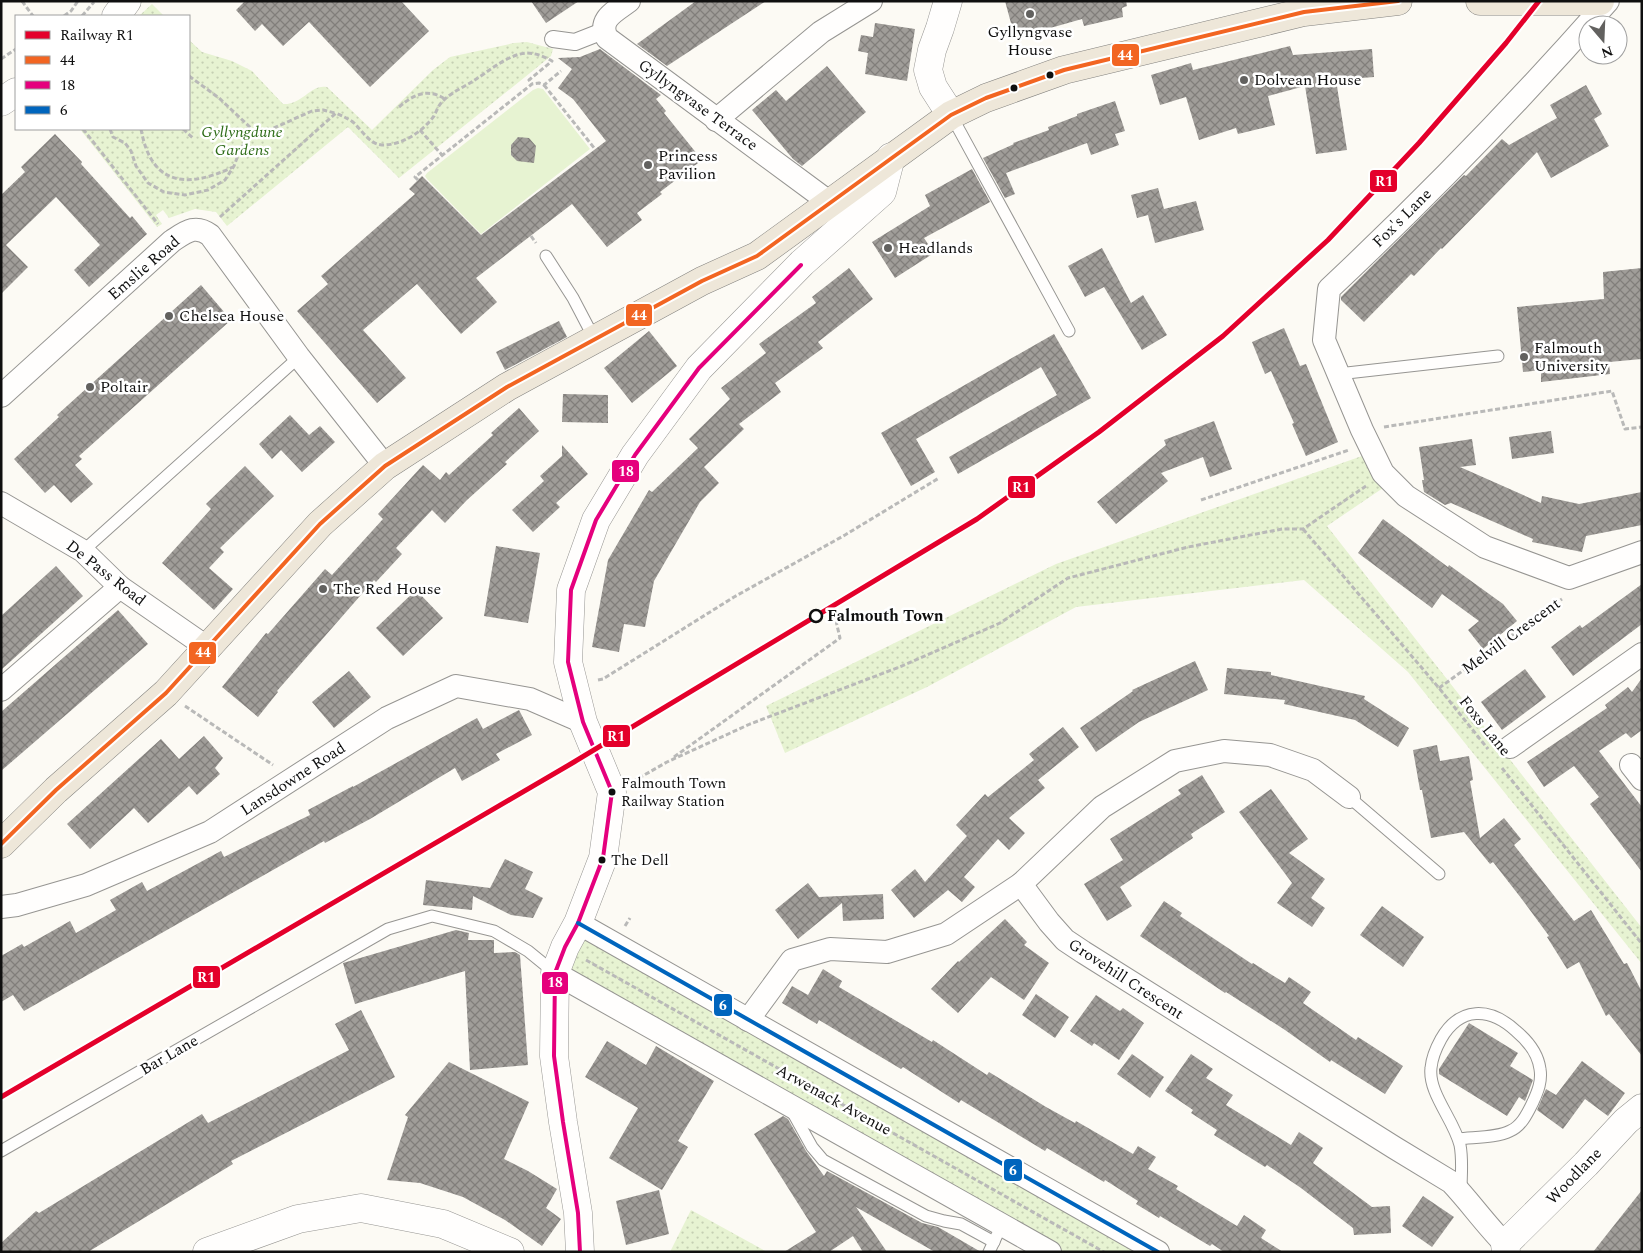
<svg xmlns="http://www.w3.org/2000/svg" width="1643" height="1253" viewBox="0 0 1643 1253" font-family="Spectral,serif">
	<defs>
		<pattern id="park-dots" width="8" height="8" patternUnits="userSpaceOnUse" patternTransform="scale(1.25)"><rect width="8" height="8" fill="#e7f3d2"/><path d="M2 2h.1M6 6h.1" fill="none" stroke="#c5cfb3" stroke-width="1.8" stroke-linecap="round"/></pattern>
		<pattern id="building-cross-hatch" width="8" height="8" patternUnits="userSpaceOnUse" patternTransform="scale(1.25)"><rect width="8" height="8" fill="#a09d99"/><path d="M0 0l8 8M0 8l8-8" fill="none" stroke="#817e7b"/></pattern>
	</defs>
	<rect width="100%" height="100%" fill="#fcfaf4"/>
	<!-- grass -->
	<polygon fill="#e7f3d2" points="538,88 543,89 590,149 481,234 427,179 425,176 427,173 533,90"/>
	<!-- park -->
	<g fill="url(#park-dots)">
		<polygon points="152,4 164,16 139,16"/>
		<path d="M189 40 202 52 232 61 252 71 283 104C303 105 310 84 327 87L372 130 433 70 450 57 514 43 527 42 553 49 551 56 535 69 399 178 348 127 227 226 216 212 195 209 169 218 163 210 156 215 162 224 157 227 80 129H189Z"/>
		<polygon points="1362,456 1383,488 1327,526 1642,928 1642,964 1408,672 1304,580 1076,607 927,687 785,753 766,706 1056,564"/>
		<polygon points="580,930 1150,1252 1057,1252 559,972"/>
		<polygon points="691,1210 767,1252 670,1252"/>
	</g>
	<!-- building -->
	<g fill="url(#building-cross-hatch)">
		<polygon points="245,1 401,1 429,31 370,87 309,22 283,46 262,24 255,31 236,10"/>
		<polygon points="531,1 579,1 546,23"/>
		<polygon points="696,1 766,1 667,66 637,44"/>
		<polygon points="1005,1 1126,1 1127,6 1122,8 1123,17 1084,26 1082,19 1015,38"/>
		<polygon points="875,23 915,29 907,81 865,74 868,53 858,51 861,35 873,37"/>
		<polygon points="1290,46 1293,55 1372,49 1374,77 1336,80 1347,150 1316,154 1305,86 1268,96 1275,125 1238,134 1236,128 1199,140 1186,97 1160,105 1151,75 1191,63 1193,70"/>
		<polygon points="600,49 661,95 656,99 666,111 664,113 702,160 660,192 662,194 637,213 642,220 607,247 572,204 476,278 497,302 461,334 417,284 363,330 406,378 377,403 297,311 328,284 321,276 415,194 409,189 422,176 481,235 606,141 573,99 558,88 572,69 558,58 580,57"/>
		<polygon points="827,66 866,112 802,166 793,159 752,110 776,90 786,101"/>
		<polygon points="1586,85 1602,114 1594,119 1609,146 1551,178 1537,152 1442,249 1441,248 1414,276 1411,274 1364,322 1341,300 1341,297 1376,262 1464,175 1466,176 1502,139 1509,145 1557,118 1550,105"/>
		<polygon points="1115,101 1125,131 1115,134 1119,145 1091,155 1087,143 1006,173 1015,194 1005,198 983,158 1014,144 1013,143 1049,130 1048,127 1077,116 1077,114"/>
		<polygon points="55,134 82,162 81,164 130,218 132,216 147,234 89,287 74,270 100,245 56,197 6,245 28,267 1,294 1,195 25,172 21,167"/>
		<polygon points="518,137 529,138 536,146 534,163 517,161 511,155 511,145"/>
		<polygon points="972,169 990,202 924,238 934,253 895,278 872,242 930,206 925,195"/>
		<polygon points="1158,188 1164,209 1196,201 1204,230 1155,243 1148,215 1137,218 1131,195"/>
		<polygon points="1102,248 1131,303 1143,295 1167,335 1142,350 1104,287 1085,297 1068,266"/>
		<polygon points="849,268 873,299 818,342 823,348 775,383 781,392 739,424 744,429 704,467 719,483 700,502 654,581 645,627 624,624 619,652 592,647 608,560 649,490 652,492 698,448 689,439 730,399 721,388 766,353 759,344 816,303 812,297"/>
		<polygon points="1642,268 1642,359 1609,362 1610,374 1541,382 1541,370 1523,372 1517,307 1604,299 1603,272"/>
		<polygon points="201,285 231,320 79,456 82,459 75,465 93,484 71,503 54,485 45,493 14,459 59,417 57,415"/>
		<polygon points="559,321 567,337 505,370 496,352"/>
		<polygon points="1284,328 1300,366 1306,364 1338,442 1306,456 1292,424 1294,423 1271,371 1265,374 1252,342"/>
		<polygon points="649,331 677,366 632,403 604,368"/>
		<polygon points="1054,334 1091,398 958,474 949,457 1057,395 1041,367 916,439 935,472 911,486 881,433"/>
		<polygon points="563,394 608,395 608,423 562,422"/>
		<polygon points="519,408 539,431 505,462 507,464 467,500 445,523 432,510 396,548 402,554 376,582 374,580 277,691 278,692 258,717 222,687 266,633 268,634 325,569 332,575 383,519 378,514 423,465 440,480 446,472 449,475 493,435 491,433"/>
		<polygon points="290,415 309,435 320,426 335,442 302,472 281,450 272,459 259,444"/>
		<polygon points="1214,421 1232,469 1210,477 1203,457 1161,473 1168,481 1116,524 1097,502 1166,445 1164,440"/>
		<polygon points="1551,431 1554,453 1512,459 1509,437"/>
		<polygon points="1472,439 1476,465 1460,467 1541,503 1542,496 1579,504 1642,492 1642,525 1586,536 1582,552 1532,542 1533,539 1451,503 1445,505 1424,492 1422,480 1424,480 1419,447"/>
		<polygon points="562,445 588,474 556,503 560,507 533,532 512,510 544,481 540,476 562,456"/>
		<polygon points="245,466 274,496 220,548 224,552 209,568 233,589 214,610 162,563 211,509 206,504"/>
		<polygon points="1383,519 1448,567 1449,565 1503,604 1517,621 1483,649 1468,630 1479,621 1442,594 1432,608 1358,553"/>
		<polygon points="496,546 540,553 528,623 484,616"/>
		<polygon points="56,566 83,596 1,670 1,616"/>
		<polygon points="1642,584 1642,624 1573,676 1551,647 1580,625 1582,628"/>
		<polygon points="416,590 443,618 403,656 376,628"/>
		<polygon points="118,610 148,644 1,771 1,712"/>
		<polygon points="1195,661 1208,690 1139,722 1096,752 1080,728 1133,691 1132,690"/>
		<polygon points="1227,668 1271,672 1271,675 1365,696 1364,699 1409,728 1398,747 1355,720 1284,704 1285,700 1224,694"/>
		<polygon points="1525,669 1546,697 1502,730 1481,702"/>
		<polygon points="349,671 371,697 334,728 312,702"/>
		<polygon points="1642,678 1642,730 1631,738 1626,733 1599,751 1642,807 1642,872 1590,804 1599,797 1574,766 1544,787 1527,762 1607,708 1605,705 1628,687 1632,692"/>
		<polygon points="519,710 532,735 496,754 500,760 462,781 455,768 370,819 325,843 324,841 24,1011 13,995 1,1002 1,956 22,944 24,947 70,921 76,933 116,910 110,900 142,882 147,891 221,851 224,857 310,815 308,810 353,786 353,787 477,718 483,729"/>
		<polygon points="1063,727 1079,747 1038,780 1045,788 1009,818 1025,833 1009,850 998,839 964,877 975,887 962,902 948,890 914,918 891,890 915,869 925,882 967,836 956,825 985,794 988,797 1034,760 1029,754"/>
		<polygon points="204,736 223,758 215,768 220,774 197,795 189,786 148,823 134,808 90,849 67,824 161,739 179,759"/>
		<polygon points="1437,745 1440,761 1469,756 1473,780 1470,781 1480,838 1504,818 1521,839 1514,845 1574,921 1591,910 1624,964 1627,963 1642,992 1642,1056 1609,1014 1606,1016 1579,962 1567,969 1547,937 1549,936 1521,898 1493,862 1490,864 1464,832 1431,838 1422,790 1420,790 1413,750"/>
		<polygon points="1202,775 1225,812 1191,834 1193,838 1120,887 1132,906 1107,921 1084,884 1123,860 1110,839 1181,794 1178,790"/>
		<polygon points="1271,789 1308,839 1289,853 1325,879 1311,898 1325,908 1312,927 1277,903 1292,883 1239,812"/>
		<polygon points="505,859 533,872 525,889 543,898 533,918 511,915 473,896 472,910 423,905 426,880 490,888"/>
		<polygon points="808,883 819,897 883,894 884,919 843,921 842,903 798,939 775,910"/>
		<polygon points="1164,901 1182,913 1180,916 1252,964 1253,963 1285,983 1289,977 1311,992 1303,1003 1356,1040 1358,1037 1403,1066 1385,1094 1331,1060 1330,1062 1285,1030 1226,992 1225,993 1140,936"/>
		<polygon points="1382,906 1424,937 1403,967 1360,935"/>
		<polygon points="1005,919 1027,942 1024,945 1049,963 1024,1000 991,977 958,1013 931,989 958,961 959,962"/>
		<polygon points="456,930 469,933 468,940 494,940 494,953 515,952 520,955 528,1065 470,1070 465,971 355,1004 343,963"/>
		<polygon points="823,969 842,981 839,987 932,1042 933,1040 987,1075 989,1072 1046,1107 1075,1123 1076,1121 1133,1154 1138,1146 1156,1157 1148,1169 1178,1186 1176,1189 1237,1226 1244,1215 1266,1230 1261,1238 1283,1252 1224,1252 1212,1244 1210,1246 1160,1216 1159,1218 1136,1204 1138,1201 1105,1180 1104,1182 1047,1148 1045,1151 961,1100 959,1103 903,1067 901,1069 819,1020 817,1024 782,1003 792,986 808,995"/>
		<polygon points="1036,994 1069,1017 1055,1038 1022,1015"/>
		<polygon points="1096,995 1120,1011 1123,1008 1144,1023 1119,1060 1094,1043 1092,1046 1070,1031"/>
		<polygon points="361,1010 395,1077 231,1161 233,1164 88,1252 1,1252 1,1243 36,1211 39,1213 202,1114 208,1123 349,1050 335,1024"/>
		<polygon points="1469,1023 1518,1053 1510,1066 1533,1080 1525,1101 1519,1097 1507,1116 1439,1074 1439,1069"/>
		<polygon points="607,1041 646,1065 656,1046 714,1081 678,1141 688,1147 662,1190 609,1158 638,1108 585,1077"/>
		<polygon points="1132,1054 1164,1077 1150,1098 1117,1074"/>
		<polygon points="1191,1054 1213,1069 1206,1078 1233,1095 1226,1105 1291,1145 1299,1132 1323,1148 1313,1163 1372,1207 1390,1206 1391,1233 1354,1235 1353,1228 1301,1188 1267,1165 1265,1167 1214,1135 1217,1130 1191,1113 1193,1110 1165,1091"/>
		<polygon points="1582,1061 1625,1093 1608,1116 1585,1099 1563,1129 1537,1110 1546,1089 1556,1095"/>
		<polygon points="449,1062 529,1102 504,1159 528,1171 557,1189 546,1208 561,1219 542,1246 505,1220 463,1197 420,1183 387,1180 408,1117 405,1115"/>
		<polygon points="783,1116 788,1119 806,1151 824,1176 827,1171 922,1223 938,1227 981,1252 935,1252 856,1207 887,1252 863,1252 853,1236 829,1252 784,1252 816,1232 754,1134"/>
		<polygon points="659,1190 669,1234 626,1245 616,1201"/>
		<polygon points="1642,1190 1642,1252 1593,1252"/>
		<polygon points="1423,1196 1454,1217 1432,1247 1402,1226"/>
	</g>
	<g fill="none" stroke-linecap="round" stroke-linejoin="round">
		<defs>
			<g id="service">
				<polyline points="951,115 1069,331"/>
				<polyline points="546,256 573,298 595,340"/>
				<polyline points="1338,374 1498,356"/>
				<polyline points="83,551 299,357"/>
				<polyline points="1349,797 1439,874"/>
				<polyline points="792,1111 812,1147 823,1160 926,1216 944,1221 961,1224 994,1242"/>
				<path d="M1458 1139C1472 1137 1497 1138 1510 1131 1522 1126 1528 1112 1533 1102 1538 1091 1542 1081 1540 1069 1538 1054 1528 1041 1516 1031 1490 1007 1460 1006 1441 1039 1436 1048 1432 1057 1431 1068 1428 1093 1454 1120 1460 1145 1463 1160 1461 1176 1461 1191"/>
				<polyline points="1,1151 388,929 432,916 494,931 528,951 555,973"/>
				<polyline points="989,1252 997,1235"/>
			</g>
			<polyline id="pedestrian" points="553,39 575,42 603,31"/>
			<g id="minor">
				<path d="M629 1C616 11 597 19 607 38L829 202"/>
				<path d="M1608 1C1520 101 1426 198 1329 289L1324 340 1362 430 1383 473 1406 496 1485 547 1569 578 1642 552"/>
				<polyline points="716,120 821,32 871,1"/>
				<path d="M1 396 172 241C186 232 195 224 210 235L299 357 385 466"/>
				<polyline points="1,503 83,551 120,587 208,648"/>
				<polyline points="1,690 120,587"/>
				<polyline points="1510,747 1642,654"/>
				<polyline points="1631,765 1642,779"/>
				<polyline points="1021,884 1102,807 1175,761 1224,751 1270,755 1313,770 1349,797"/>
				<polyline points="1,907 17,905 86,885 210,832 387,718 456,686 530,699 583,722"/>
				<polyline points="578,923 1158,1252"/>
				<polyline points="555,973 1050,1252"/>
				<path d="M748 1020 792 960 830 949 887 952 946 934 1021 884 1049 922 1065 940 1083 952 1395 1148 1451 1182C1470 1202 1486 1225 1505 1244"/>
			</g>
			<g id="tertiary">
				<polyline points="948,1 940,28 932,50 928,70 933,87 951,115"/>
				<polyline points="116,16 127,1"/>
				<polyline points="1,102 16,92"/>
				<polyline points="207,1252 298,1219 361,1208 443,1224 510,1252"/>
				<polyline points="580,1252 578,1213 563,1122 554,1056 555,973 565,947 578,923 603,858 612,792 583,722 568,662 571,590 596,520 635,455 699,368 802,263 882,192 891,157"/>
				<polyline points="1506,1252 1505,1244 1586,1164 1626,1121 1642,1108"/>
			</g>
			<g id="primary">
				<polyline points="1480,1 1600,1"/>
				<polyline points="1,844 56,790 166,693 320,524 385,466 507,387 702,281 757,256 951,115 986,98 1064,70 1304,12 1398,1"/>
			</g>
		</defs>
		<!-- service casing -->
		<use href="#service" stroke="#969592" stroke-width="13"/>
		<!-- pedestrian casing -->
		<use href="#pedestrian" stroke="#969592" stroke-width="18"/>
		<!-- minor casing -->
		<use href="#minor" stroke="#969592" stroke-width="24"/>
		<!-- tertiary casing -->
		<use href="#tertiary" stroke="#969592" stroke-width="29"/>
		<!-- primary casing -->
		<use href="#primary" stroke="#83827f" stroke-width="29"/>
		<!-- path -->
		<g stroke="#b9b9b8" stroke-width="3" stroke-dasharray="5 2.5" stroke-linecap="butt">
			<polyline points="22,1 33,16"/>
			<polyline points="64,16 71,11 78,1"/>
			<polyline points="82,16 94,2"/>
			<polyline points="1,59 16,49"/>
			<polyline points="189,76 219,98 253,130 267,131 312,111 323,110 335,113"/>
			<polyline points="544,85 595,149"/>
			<path d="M399 107C414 94 428 88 445 99"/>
			<polyline points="83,129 158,224"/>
			<polyline points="110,129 113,137 125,143 131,151 136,166 148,183 164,192 185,195 208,190 225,180 234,166 240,150 253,130"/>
			<path d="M141 129C151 186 187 189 233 167"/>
			<polyline points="183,129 194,139"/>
			<polyline points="420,130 442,155"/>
			<polyline points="418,180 415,177 532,84 539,83 544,85 561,71"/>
			<path d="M220 217 336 113C342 116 347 118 353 122 362 130 369 144 382 145 403 145 422 132 434 116 437 110 439 104 444 100 452 92 464 87 473 81 488 72 508 54 527 53 536 53 545 57 552 61L529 80 532 84"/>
			<polyline points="531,236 536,243"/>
			<polyline points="1384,427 1612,391 1625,429 1642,427"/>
			<polyline points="1201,500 1349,450"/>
			<polyline points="1303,529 1439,688 1488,749"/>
			<polyline points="598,680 603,679 734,597 845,535 939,478"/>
			<polyline points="1439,688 1562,599"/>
			<polyline points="185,706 273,765"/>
			<polyline points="674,757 840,638 836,621"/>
			<polyline points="1502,768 1642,944"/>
			<polyline points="632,782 667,762 750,724 902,666 1000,623 1068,578 1188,547 1282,529 1303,529 1366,486"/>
			<polyline points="625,926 630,918"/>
			<polyline points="586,960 1104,1252"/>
		</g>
		<!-- service -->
		<use href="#service" stroke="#fffefd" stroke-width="11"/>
		<!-- pedestrian -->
		<use href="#pedestrian" stroke="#fffefd" stroke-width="16"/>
		<!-- minor -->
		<use href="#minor" stroke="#fffefd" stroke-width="22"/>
		<!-- tertiary -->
		<use href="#tertiary" stroke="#fffefd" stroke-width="28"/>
		<!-- primary -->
		<use href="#primary" stroke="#eee7d9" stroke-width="28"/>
		<defs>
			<polyline id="bus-1" points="1,844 56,790 166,693 320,524 385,466 507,387 702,281 757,256 951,115 986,98 1064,70 1304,12 1398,1"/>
			<polyline id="bus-2" points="580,1252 578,1213 563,1122 554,1056 555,973 565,947 578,923 603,858 612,792 583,722 568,662 571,590 596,520 635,455 699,368 801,265"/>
			<polyline id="bus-3" points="578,923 1158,1252"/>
		</defs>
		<!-- bus-1 casing -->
		<use href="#bus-1" stroke="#fff" stroke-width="8"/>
		<!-- bus-2 casing -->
		<use href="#bus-2" stroke="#fff" stroke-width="8"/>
		<!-- bus-3 casing -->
		<use href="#bus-3" stroke="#fff" stroke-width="8"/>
		<!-- bus-1 -->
		<use href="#bus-1" stroke="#f26522" stroke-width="4"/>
		<!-- bus-2 -->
		<use href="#bus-2" stroke="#e5007d" stroke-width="4"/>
		<!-- bus-3 -->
		<use href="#bus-3" stroke="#0065bd" stroke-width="4"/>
		<defs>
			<polyline id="rail-1" points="1,1097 574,762 977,519 1099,432 1223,336 1328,240 1419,143 1506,43 1539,1"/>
		</defs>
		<!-- rail-1 casing -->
		<use href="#rail-1" stroke="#fff" stroke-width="9"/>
		<!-- rail-1 -->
		<use href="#rail-1" stroke="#e4002b" stroke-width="5"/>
	</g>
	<!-- markers -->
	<g fill="#62615f" stroke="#fff" stroke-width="2">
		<circle cx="1030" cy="14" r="5"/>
		<circle cx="1244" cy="80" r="5"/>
		<circle cx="648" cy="165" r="5"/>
		<circle cx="888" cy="248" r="5"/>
		<circle cx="169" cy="316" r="5"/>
		<circle cx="1524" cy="357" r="5"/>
		<circle cx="90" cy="387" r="5"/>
		<circle cx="323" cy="589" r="5"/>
	</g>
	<g fill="#0f0f0f" stroke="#fff" stroke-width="2">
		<circle cx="1050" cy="75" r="4.5"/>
		<circle cx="1014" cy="88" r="4.5"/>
		<circle cx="612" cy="792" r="4.5"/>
		<circle cx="602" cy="860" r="4.5"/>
	</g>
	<circle fill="#fff" stroke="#0f0f0f" stroke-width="2.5" cx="816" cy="616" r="6"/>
	<g text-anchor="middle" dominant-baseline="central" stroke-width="5" stroke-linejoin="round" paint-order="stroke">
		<!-- bus labels -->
		<g font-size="15" fill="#0f0f0f" stroke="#fff" text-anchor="start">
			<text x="621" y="783">Falmouth Town<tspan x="621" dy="18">Railway Station</tspan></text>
			<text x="611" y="860">The Dell</text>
		</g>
		<!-- poi labels -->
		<g font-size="16" fill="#0f0f0f" stroke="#fff" text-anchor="start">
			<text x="1030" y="32" text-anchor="middle">Gyllyngvase<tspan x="1030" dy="18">House</tspan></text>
			<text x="1254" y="80">Dolvean House</text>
			<text x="658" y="156">Princess<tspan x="658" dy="18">Pavilion</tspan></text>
			<text x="898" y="248">Headlands</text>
			<text x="179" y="316">Chelsea House</text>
			<text x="1534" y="348">Falmouth<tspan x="1534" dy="18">University</tspan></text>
			<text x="100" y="387">Poltair</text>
			<text x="333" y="589">The Red House</text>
		</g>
		<!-- street labels -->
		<g font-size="16" fill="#0f0f0f" stroke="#fff">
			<text transform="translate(698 105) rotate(36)">Gyllyngvase Terrace</text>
			<text transform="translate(1402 218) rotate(-45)">Fox's Lane</text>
			<text transform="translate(144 268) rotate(-41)">Emslie Road</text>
			<text transform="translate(106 573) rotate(38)">De Pass Road</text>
			<text transform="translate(1511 636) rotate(-36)">Melvill Crescent</text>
			<text transform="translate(1485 726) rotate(51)">Foxs Lane</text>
			<text transform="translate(293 779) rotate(-33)">Lansdowne Road</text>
			<text transform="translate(1126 979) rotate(33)">Grovehill Crescent</text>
			<text transform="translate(169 1055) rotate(-30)">Bar Lane</text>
			<text transform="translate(834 1100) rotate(29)">Arwenack Avenue</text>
			<text transform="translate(1574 1176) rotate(-46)">Woodlane</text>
		</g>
		<!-- park labels -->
		<g font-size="16" font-style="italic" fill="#2f6d19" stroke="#fff">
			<text x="242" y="132">Gyllyngdune<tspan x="242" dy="18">Gardens</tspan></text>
		</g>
		<!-- stop labels -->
		<g font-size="16" font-weight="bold" fill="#0f0f0f" stroke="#fff" text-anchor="start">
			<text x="827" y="616">Falmouth Town</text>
		</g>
	</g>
	<g stroke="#fff" stroke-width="2">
		<rect x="1111" y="43" width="29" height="24" rx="5" fill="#f26522"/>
		<rect x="1369" y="169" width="29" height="24" rx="5" fill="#e4002b"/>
		<rect x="625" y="303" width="28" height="24" rx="5" fill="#f26522"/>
		<rect x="611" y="459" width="29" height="24" rx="5" fill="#e5007d"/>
		<rect x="1007" y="475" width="29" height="24" rx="5" fill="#e4002b"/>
		<rect x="188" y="641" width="29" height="24" rx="5" fill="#f26522"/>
		<rect x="602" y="724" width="29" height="24" rx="5" fill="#e4002b"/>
		<rect x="192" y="965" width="29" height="24" rx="5" fill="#e4002b"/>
		<rect x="541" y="971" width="28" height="24" rx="5" fill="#e5007d"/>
		<rect x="713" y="993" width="20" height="24" rx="5" fill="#0065bd"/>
		<rect x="1003" y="1158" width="20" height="24" rx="5" fill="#0065bd"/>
	</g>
	<g font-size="14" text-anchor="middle" font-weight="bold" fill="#fff">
		<text x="1125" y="60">44</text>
		<text x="1384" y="186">R1</text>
		<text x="639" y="320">44</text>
		<text x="626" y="476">18</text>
		<text x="1021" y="492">R1</text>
		<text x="203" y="657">44</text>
		<text x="616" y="741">R1</text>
		<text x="206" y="982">R1</text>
		<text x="555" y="987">18</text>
		<text x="723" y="1010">6</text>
		<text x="1013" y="1175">6</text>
	</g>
	<!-- border -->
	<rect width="1643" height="1253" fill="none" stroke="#0f0f0f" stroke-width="5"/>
	<!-- legend -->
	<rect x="15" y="15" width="175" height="115" fill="#ffffff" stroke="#9f9f9f"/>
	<rect x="25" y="31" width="25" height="8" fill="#e4002b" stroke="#9f9f9f"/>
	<text x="60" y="40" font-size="15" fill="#0f0f0f">Railway R1</text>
	<rect x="25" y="56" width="25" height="8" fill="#f26522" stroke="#9f9f9f"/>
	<text x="60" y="65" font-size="15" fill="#0f0f0f">44</text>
	<rect x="25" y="81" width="25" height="8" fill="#e5007d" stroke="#9f9f9f"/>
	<text x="60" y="90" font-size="15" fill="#0f0f0f">18</text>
	<rect x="25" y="106" width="25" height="8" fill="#0065bd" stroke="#9f9f9f"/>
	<text x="60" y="115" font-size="15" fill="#0f0f0f">6</text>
	<!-- north arrow -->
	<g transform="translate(1603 40) rotate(161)"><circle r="24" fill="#ffffff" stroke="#9f9f9f"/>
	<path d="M0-4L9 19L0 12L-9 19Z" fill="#62615f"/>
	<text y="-8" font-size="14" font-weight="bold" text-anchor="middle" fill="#0f0f0f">N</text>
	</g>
</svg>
